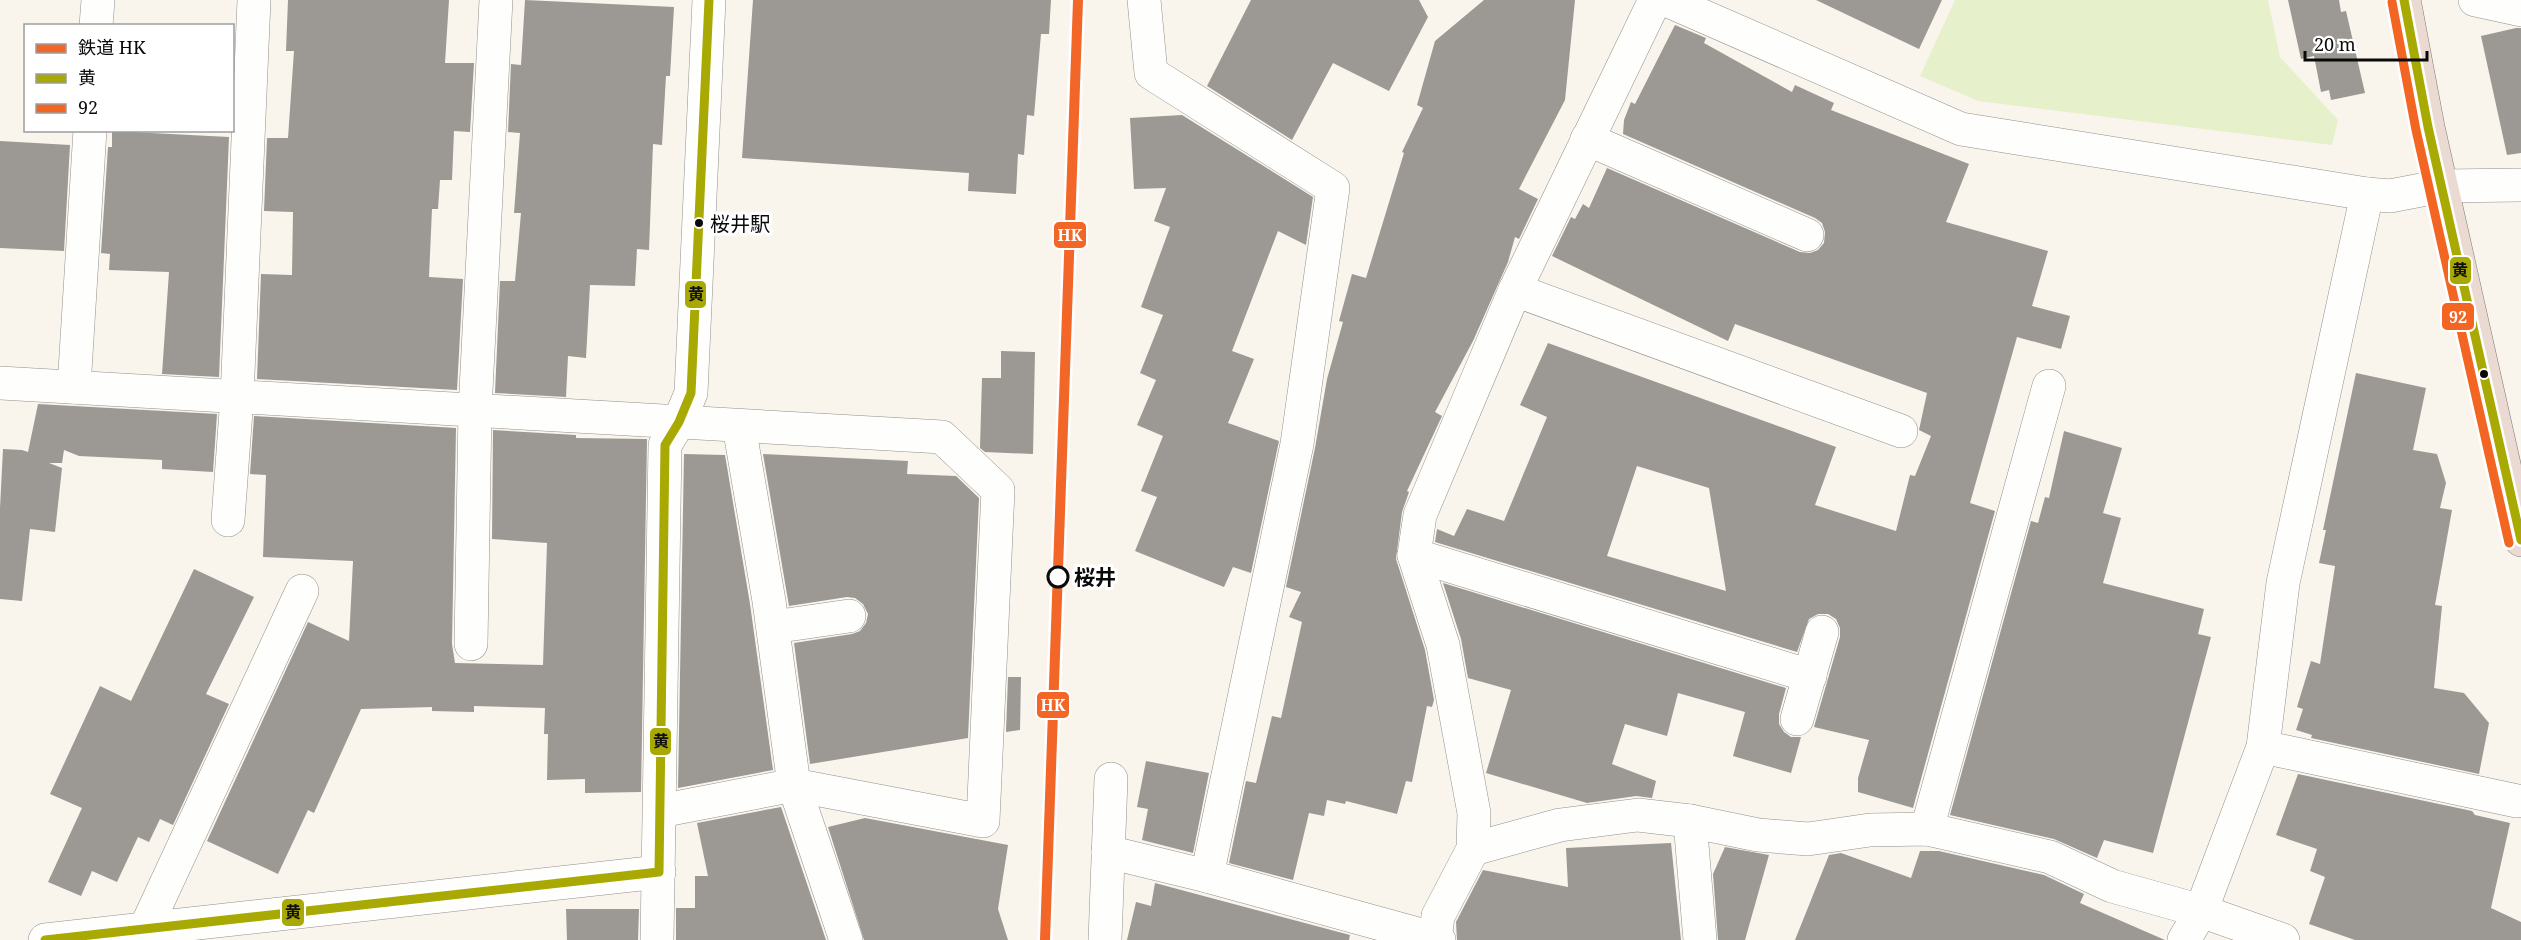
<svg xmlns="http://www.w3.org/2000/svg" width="2521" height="940" viewBox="0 0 2521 940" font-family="'Noto Serif','Noto Sans JP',serif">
	<rect width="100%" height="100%" fill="#f9f5ed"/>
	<!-- green -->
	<polygon fill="#e6f0ca" points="1955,0 2268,0 2280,57 2338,120 2332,145 1978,101 1920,76"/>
	<!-- building -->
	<g fill="#9c9893" fill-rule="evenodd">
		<polygon points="288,0 449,0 445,63 474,63 470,132 454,131 452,180 440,180 438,209 432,209 429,277 463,279 457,390 257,379 261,274 292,275 293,212 264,211 267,138 288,138 294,51 286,51"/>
		<polygon points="525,0 674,7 670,76 666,76 662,145 653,144 649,250 637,249 635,286 590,285 586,358 568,356 566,397 495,393 500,281 515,281 521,213 514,213 520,133 508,132 511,64 521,65"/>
		<polygon points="753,0 1051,0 1049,34 1041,34 1034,116 1027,115 1024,155 1018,154 1016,194 968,191 969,173 742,158"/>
		<polygon points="1251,0 1419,0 1428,17 1389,91 1333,63 1292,140 1207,86"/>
		<polygon points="1484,0 1575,0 1565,100 1519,189 1538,199 1519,239 1515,237 1508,262 1473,341 1435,412 1442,416 1407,491 1409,492 1402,512 1396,559 1425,650 1434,700 1432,707 1427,706 1412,782 1406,781 1397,814 1346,801 1345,804 1327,800 1324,816 1309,813 1293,880 1229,863 1246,781 1256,783 1272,716 1281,718 1302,622 1289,617 1301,592 1286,587 1315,448 1327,379 1343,322 1339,321 1352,274 1366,278 1404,153 1402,152 1423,108 1417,105 1435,41"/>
		<polygon points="1816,0 1942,0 1919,49"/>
		<polygon points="2288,0 2339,0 2341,12 2346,11 2365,93 2331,100 2329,90 2321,92 2314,56 2301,59"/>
		<path d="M1675 25 1706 38 1704 43 1792 92 1795 85 1834 103 1831 110 1969 164 1946 222 2048 251 2032 306 2070 316 2061 349 2017 337 1970 503 1995 511 1913 808 1858 792V778L1869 740 1814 727 1840 637V628L1836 619 1828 614H1818L1809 619 1797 652 1435 542 1437 529 1454 536 1467 509 1504 521 1547 417 1520 405 1548 343 1836 447 1815 505 1896 531 1910 475 1915 476 1931 436 1919 430 1927 393 1735 324 1728 341 1552 256 1571 217 1575 219 1583 204 1589 208 1607 168 1800 252 1810 253 1818 250 1824 243 1825 232 1822 223 1815 218 1623 134 1624 120 1631 102 1635 104ZM1637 466 1709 488 1726 591 1607 556Z"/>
		<polygon points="2516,28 2521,28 2521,153 2507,155 2481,36"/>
		<polygon points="1182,115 1313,197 1306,245 1278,231 1232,351 1254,359 1228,423 1279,441 1251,573 1233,567 1224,587 1135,551 1157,497 1141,491 1163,436 1137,425 1156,380 1140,373 1163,315 1141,307 1170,227 1154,221 1166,188 1134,189 1130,118"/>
		<polygon points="112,131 229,137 219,377 162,374 169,272 109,270 110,254 101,253 108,147 112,147"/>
		<polygon points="0,141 70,145 64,251 0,248"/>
		<polygon points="1001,351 1035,352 1033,454 985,452 980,448 982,378 1001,378"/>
		<polygon points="2356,373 2426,388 2413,450 2437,454 2446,483 2440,508 2452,510 2435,605 2442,606 2434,688 2464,693 2489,723 2479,774 2311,738 2312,735 2296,730 2303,709 2297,707 2311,661 2320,664 2335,566 2319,563 2326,530 2323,530"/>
		<polygon points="38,404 217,414 213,472 162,469 162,460 79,456 64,450 62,463 49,463 62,468 55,532 30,529 22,601 0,599 0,508 3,449 22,450 28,452"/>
		<polygon points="254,416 456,428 452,644 455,663 543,665 547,543 492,539 493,430 576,435 576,438 647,439 641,792 585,793 585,779 547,780 548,734 544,734 545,708 474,706 474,712 432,711 432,707 361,709 314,813 308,810 278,874 207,841 308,622 349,641 353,561 263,557 266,475 250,474"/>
		<polygon points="2064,431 2122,448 2103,513 2121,518 2103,583 2204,609 2198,634 2211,637 2153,853 2104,840 2097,858 2054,839 1950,815 2031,521 2038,523 2045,497 2049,498"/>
		<polygon points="684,454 725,455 750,604 773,770 678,788"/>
		<polygon points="763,454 908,461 907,474 956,476 979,498 968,738 810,764 794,643 852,634 860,631 866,623 868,614 863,604 855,598 847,597 789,606"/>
		<polygon points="194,569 254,597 206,694 229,704 173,825 160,819 149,842 138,837 117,882 92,871 81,896 48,882 82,808 50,794 100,686 131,701"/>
		<polygon points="1443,583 1786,688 1779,714 1779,724 1784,732 1791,737 1801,737 1791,773 1733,756 1745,712 1678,693 1667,736 1625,724 1612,764 1656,781 1652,798 1636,796 1587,803 1486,773 1511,690 1468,678 1461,639"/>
		<polygon points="1008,677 1021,677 1020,730 1006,732"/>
		<polygon points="1146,761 1209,773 1193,853 1142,840 1148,809 1137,807"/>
		<polygon points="2298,774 2472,811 2475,815 2510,823 2491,908 2521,922 2521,940 2355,940 2309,924 2325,877 2310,871 2317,849 2276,835"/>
		<polygon points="781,807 826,940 676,940 676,908 695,908 695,876 708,876 697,823"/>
		<polygon points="865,818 1008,845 998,909 1008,940 864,940 828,827"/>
		<polygon points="1671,843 1681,940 1457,940 1456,922 1483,870 1568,887 1566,848"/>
		<polygon points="1725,847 1769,855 1745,940 1718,940 1713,874"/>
		<polygon points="1920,851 1939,851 2044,875 2084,894 2080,903 2165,940 1795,940 1829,855 1841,853 1911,878"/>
		<polygon points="1155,883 1350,935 1349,940 1127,940 1136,902 1151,906"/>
		<polygon points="566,909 639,909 638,940 567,940"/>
	</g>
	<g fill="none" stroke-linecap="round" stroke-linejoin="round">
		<defs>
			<g id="minor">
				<polyline points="1144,0 1151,73 1333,188 1297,444 1207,876"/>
				<polyline points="1666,0 1961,129 2367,194 2390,196 2442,186 2521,185"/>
				<polyline points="2475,0 2521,10"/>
				<polyline points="96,26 98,0"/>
				<polyline points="1587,139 1807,235"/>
				<polyline points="1515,290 1901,431"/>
				<polyline points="0,383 942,437 998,490 983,821 794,785 660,811"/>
				<polyline points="74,387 90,130"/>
				<polyline points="739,426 769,601 794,785 846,940"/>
				<polyline points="228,520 237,397 254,0"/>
				<polyline points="1414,555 1810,676"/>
				<polyline points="773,627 849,616"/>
				<polyline points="471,644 475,410 496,0"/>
				<polyline points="1797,719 1822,632"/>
				<polyline points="2263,747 2517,801"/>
				<polyline points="1690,821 1700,940"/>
				<polyline points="1927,829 2049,386"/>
				<polyline points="1473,849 1560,825 1638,815 1690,821 1758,835 1808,839 1870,830 1927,829 2050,857 2112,886 2201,911 2283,940"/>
				<polyline points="1108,852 1207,876 1439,940"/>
				<polyline points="45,940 659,872"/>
				<polyline points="140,940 302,591"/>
				<polyline points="657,940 665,445 679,422 691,393 709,0"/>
				<polyline points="1105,940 1111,779"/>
				<polyline points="1435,940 1438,916 1473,849 1474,813 1443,645 1414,555 1420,515 1515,290 1655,0"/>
				<polyline points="2184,940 2201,911 2263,747 2283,583 2367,194"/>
			</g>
			<polyline id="highway" points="2404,0 2428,127 2521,540"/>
		</defs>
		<!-- minor casing -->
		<use href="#minor" stroke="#92908c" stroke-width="34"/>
		<!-- highway casing -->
		<use href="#highway" stroke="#7f7d7a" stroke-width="34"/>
		<!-- minor -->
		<use href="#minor" stroke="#fefefc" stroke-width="33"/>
		<!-- highway -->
		<use href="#highway" stroke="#eadad2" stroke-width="33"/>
		<defs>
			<g id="bus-1">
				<polyline points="2404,0 2428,127 2521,540"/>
				<polyline points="45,940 659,872 665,445 679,422 691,393 709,0"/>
			</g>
			<polyline id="bus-2" points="2392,2 2416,130 2509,543"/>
		</defs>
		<!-- bus-1 casing -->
		<use href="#bus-1" stroke="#fff" stroke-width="14"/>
		<!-- bus-2 casing -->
		<use href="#bus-2" stroke="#fff" stroke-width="14"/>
		<!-- bus-1 -->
		<use href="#bus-1" stroke="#a9a904" stroke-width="9"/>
		<!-- bus-2 -->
		<use href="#bus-2" stroke="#f26522" stroke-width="9"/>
		<defs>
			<polyline id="rail-1" points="1045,940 1078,0"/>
		</defs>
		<!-- rail-1 casing -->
		<use href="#rail-1" stroke="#fff" stroke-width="15"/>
		<!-- rail-1 -->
		<use href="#rail-1" stroke="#f26627" stroke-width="10"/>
	</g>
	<!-- markers -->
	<g fill="#0a0a0a" stroke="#fff" stroke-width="2">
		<circle cx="699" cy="223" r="5"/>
		<circle cx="2484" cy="374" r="5"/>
	</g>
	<circle fill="#fff" stroke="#0a0a0a" stroke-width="3" cx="1058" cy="577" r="10"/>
	<g text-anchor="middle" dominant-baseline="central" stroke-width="6" stroke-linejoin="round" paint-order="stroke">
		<!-- bus labels -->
		<g font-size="20" fill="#0a0a0a" stroke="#fff" text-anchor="start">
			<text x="710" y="223">桜井駅</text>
		</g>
		<!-- stop labels -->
		<g font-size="21" font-weight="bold" fill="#0a0a0a" stroke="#fff" text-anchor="start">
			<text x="1074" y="577">桜井</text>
		</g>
	</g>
	<g stroke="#fff" stroke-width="2">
		<rect x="1053" y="221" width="34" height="28" rx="6" fill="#f26627"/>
		<rect x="2449" y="256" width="23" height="29" rx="6" fill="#a9a904"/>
		<rect x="684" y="280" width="23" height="29" rx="6" fill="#a9a904"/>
		<rect x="2441" y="302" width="34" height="29" rx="6" fill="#f26522"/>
		<rect x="1036" y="691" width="34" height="28" rx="6" fill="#f26627"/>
		<rect x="649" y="727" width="23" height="29" rx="6" fill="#a9a904"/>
		<rect x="281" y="898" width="24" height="29" rx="6" fill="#a9a904"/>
	</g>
	<g font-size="16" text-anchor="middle" font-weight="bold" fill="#fff">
		<text x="1070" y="241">HK</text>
		<text x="2458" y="323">92</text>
		<text x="1053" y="711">HK</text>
	</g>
	<g font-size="16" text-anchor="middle" font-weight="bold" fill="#111">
		<text x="2460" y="276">黄</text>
		<text x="696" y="300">黄</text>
		<text x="661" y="747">黄</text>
		<text x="293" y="918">黄</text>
	</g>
	<!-- legend -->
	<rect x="24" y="24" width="210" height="108" fill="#ffffff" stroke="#9d9d9d" stroke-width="1.5"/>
	<rect x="36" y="44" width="30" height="9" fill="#f26627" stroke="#9d9d9d" stroke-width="1.5"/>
	<text x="78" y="54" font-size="18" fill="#0a0a0a">鉄道 HK</text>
	<rect x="36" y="74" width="30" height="9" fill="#a9a904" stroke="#9d9d9d" stroke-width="1.5"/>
	<text x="78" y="84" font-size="18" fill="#0a0a0a">黄</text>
	<rect x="36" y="104" width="30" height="9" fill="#f26522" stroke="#9d9d9d" stroke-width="1.5"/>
	<text x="78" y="114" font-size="18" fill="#0a0a0a">92</text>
	<!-- scale -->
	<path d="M2305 51v9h122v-9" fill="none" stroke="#0a0a0a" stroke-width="3"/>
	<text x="2314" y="51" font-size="18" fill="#0a0a0a" stroke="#ffffff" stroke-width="4.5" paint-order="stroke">20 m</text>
</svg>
